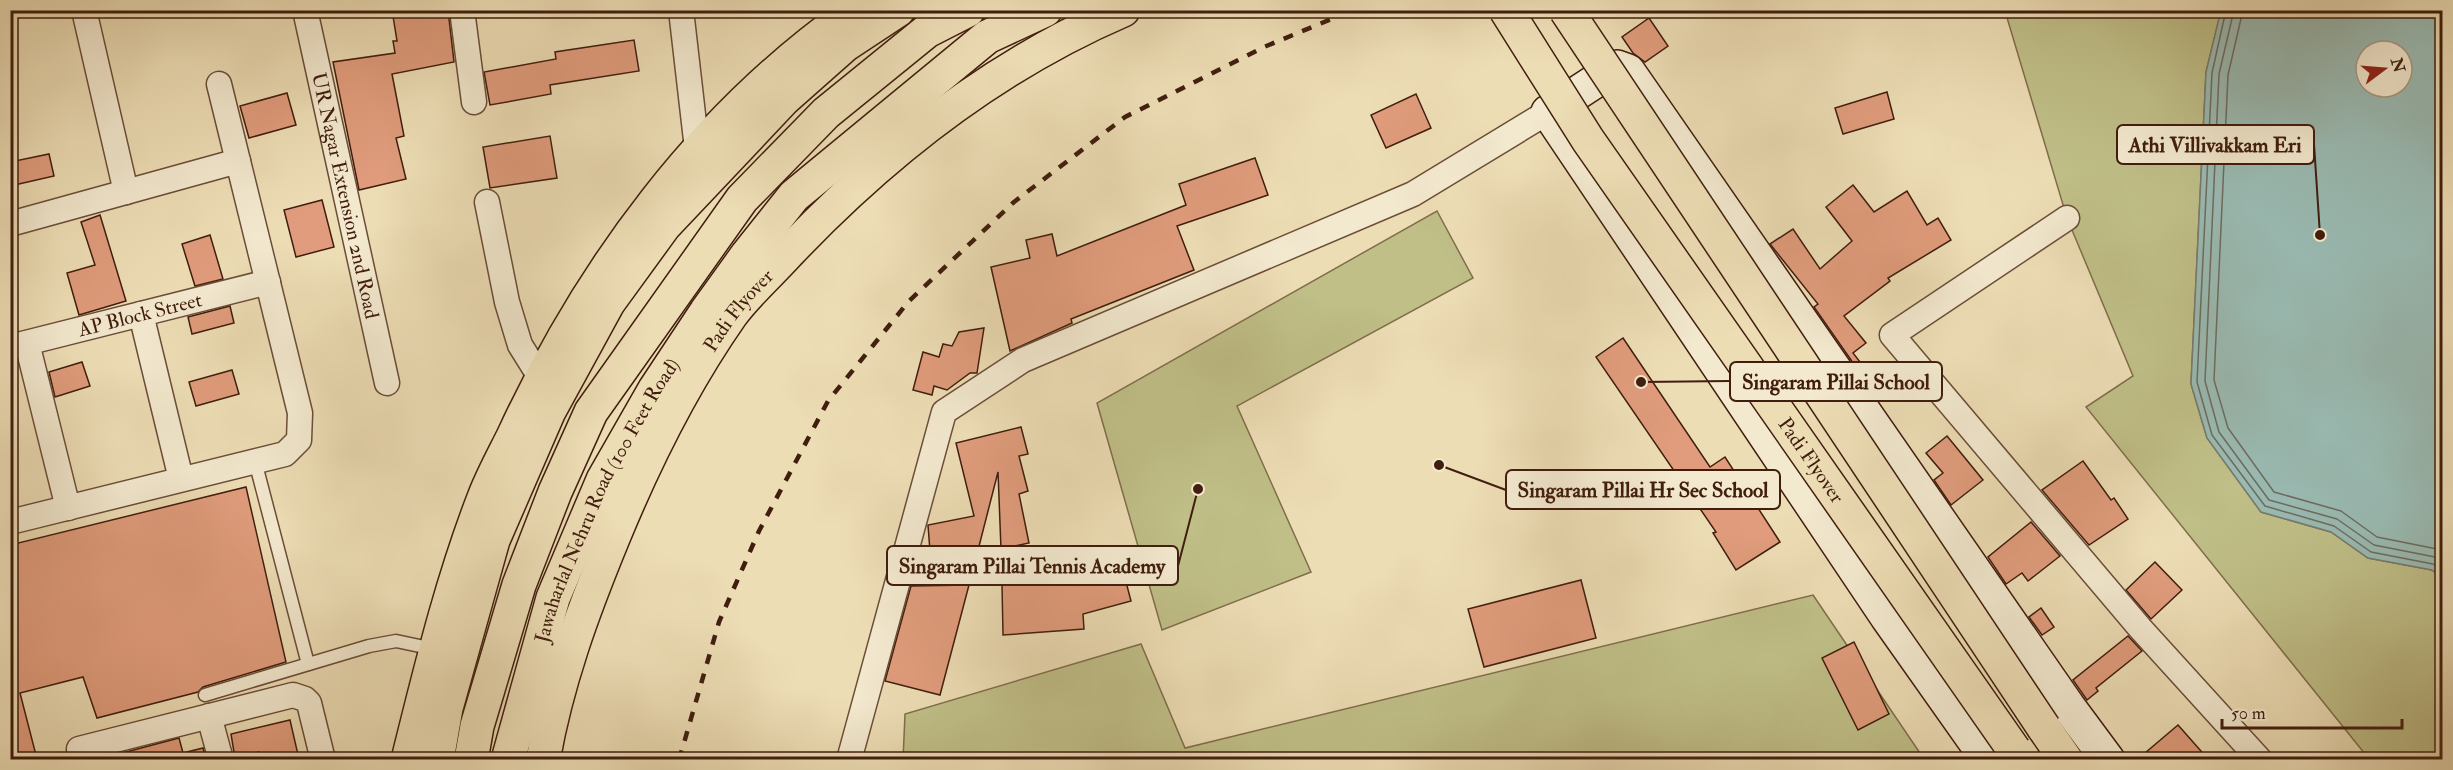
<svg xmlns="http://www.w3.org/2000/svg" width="2453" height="770" viewBox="0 0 2453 770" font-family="'IM FELL Double Pica',serif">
	<rect width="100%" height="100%" fill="#edddb5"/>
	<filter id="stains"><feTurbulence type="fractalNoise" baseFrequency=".00333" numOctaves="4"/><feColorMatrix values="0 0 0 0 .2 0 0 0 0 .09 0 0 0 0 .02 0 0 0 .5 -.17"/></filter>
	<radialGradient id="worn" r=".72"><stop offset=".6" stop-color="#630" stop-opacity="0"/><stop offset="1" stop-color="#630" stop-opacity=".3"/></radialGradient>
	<!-- green -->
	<g fill="#c0bf88" stroke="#806e4b" stroke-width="1.5">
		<polygon points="2005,11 2221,11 2206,72 2191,384 2207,438 2261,512 2331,532 2368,558 2432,570 2442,578 2442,759 2369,759 2086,407 2133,376 2067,218"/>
		<polygon points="1437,211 1473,278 1237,406 1311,572 1162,630 1097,403"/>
		<polygon points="1813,595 1924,759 903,760 905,714 1141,644 1185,748"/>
	</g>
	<!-- water -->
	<path fill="#9abbb3" stroke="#767c71" stroke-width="1.5" fill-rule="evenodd" d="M2221 10 2442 11V578L2432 570 2368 558 2331 532 2261 512 2207 438 2191 384 2206 72ZM2366 51H2402V87H2366Z"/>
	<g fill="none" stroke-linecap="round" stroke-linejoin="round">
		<!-- shore -->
		<g stroke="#6d6c60" stroke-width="1.5">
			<polyline points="2226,10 2212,73 2197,382 2212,435 2265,506 2334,526 2371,552 2433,564 2442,570"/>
			<polyline points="2234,10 2219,74 2205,381 2219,432 2269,500 2337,519 2374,545 2435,557 2442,561"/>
			<polyline points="2243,10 2228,75 2214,380 2228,428 2274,492 2341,511 2377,537 2442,550"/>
		</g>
	</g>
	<!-- building -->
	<g fill="#e09c7c" stroke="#401d0e" stroke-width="1.5">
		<polygon points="392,10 448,10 454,62 392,74 404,136 396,138 406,179 359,190 333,62 395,53 393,41 397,41"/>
		<polygon points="1649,18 1668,46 1645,62 1633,53 1622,37"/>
		<polygon points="634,40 639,71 550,85 551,94 490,105 484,72 556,59 555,52"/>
		<polygon points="1887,92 1894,119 1843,134 1835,108"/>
		<polygon points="287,93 296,125 249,138 240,106"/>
		<polygon points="1416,94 1431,128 1386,148 1371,115"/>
		<polygon points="550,136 557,178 490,188 483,147"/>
		<polygon points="49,154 54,176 10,186 10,162"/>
		<polygon points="1255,158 1268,195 1177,226 1194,270 1071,319 1072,323 1010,351 991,267 1030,258 1026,240 1052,234 1057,256 1186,205 1179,184"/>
		<polygon points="1853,185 1874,212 1907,191 1927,225 1938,218 1951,240 1888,278 1890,281 1844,316 1866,343 1853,353 1880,388 1874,393 1814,307 1818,304 1770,244 1793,229 1820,269 1852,241 1826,207"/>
		<polygon points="322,200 334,247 296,257 284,210"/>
		<polygon points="100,215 126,301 79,315 67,273 95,265 81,222"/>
		<polygon points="210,235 223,279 195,286 182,244"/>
		<polygon points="230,306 234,323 192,334 188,317"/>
		<polygon points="984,328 977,373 970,373 947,390 934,386 932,395 913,390 923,352 939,357 943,344 952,346 959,332"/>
		<polygon points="1623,338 1710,467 1725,457 1780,542 1736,570 1713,533 1716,532 1596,357"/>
		<polygon points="82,362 90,386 55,397 49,372"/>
		<polygon points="232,370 239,394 196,406 189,382"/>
		<polygon points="1021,427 1028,454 1019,456 1028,491 1019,494 1029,543 1001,549 998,472 977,554 931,564 928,525 974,516 956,443"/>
		<polygon points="1947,436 1983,480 1951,505 1934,480 1943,473 1926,453"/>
		<polygon points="2083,461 2111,500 2114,498 2128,519 2089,545 2042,490"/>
		<polygon points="246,487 286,662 203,687 198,692 97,718 83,677 20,693 37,759 10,759 10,682 17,681 10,657 10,545"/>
		<polygon points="2031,522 2060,556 2028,581 2022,573 2006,584 1988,557"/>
		<polygon points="2155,562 2182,590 2151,619 2126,590"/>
		<polygon points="1121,563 1131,601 1083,614 1084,629 1003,635 1002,585 1042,584 1042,571 1097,570"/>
		<polygon points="1581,580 1596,638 1484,667 1468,609"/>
		<polygon points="969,585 940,695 885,681 911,586"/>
		<polygon points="2041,608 2054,627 2042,635 2029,617"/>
		<polygon points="2128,636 2142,651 2096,688 2098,691 2087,700 2073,680"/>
		<polygon points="1854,642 1889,714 1858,730 1822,658"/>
		<polygon points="290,720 299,759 260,759 259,752 235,758 231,734"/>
		<polygon points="2178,725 2208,759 2138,759"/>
		<polygon points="179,738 183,753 203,748 206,759 107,759 107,757"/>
	</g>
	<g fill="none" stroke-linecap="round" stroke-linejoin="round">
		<defs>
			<g id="lane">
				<polyline points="255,461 308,664"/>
				<polyline points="205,695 369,646 396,641 434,649"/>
			</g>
			<g id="street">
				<polyline points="84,10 126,192"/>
				<path id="s1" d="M305 10 387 383"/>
				<polyline points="462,10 474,102"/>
				<polyline points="681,10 697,149"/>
				<polyline points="487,202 507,302 520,345 540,377"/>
				<polyline points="2067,218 1892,335 2140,628 2260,760"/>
				<polyline points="10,224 238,161"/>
				<polyline points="141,314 181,479"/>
				<polyline points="27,343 68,508"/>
				<path id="s2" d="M10 347 268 282"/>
				<polyline points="10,522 285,454 299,440 300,413 219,84"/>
				<polyline points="209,716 221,760"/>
				<polyline points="79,749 293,695 305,699 309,703 323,760"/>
				<polyline points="849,760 944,412 1023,360 1413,194 1548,112"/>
			</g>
			<polyline id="secondary" points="1988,760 1887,617 1548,112 1617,67 1628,71 2068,706 2108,760"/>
			<g id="primary">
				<polyline points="2044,728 2066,760"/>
				<path d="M408 760C430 672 451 583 484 498 492 477 503 457 513 437 590 270 703 116 855 10"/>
				<polyline points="437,760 446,708 493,540 549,411 608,303 664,226 784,99 845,45 898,10"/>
				<polyline points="471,760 477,726 519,585 555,492 591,412 742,199 826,113 927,31 968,10"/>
				<path id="s3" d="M508 760 553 598 603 480 655 389 706 312 747 255 794 196 987 37 1045 10"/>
				<path id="s4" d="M543 760C557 681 583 611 613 538 645 460 682 385 731 315 747 293 770 273 788 253 883 153 995 65 1123 10"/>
			</g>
		</defs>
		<!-- lane casing -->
		<use href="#lane" stroke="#6b4d38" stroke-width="15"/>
		<!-- street casing -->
		<use href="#street" stroke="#6b4d38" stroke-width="27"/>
		<!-- secondary casing -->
		<use href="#secondary" stroke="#401d0e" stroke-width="36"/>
		<!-- primary casing -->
		<use href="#primary" stroke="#401d0e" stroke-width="36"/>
		<!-- lane -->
		<use href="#lane" stroke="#f3e9cf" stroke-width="12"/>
		<!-- street -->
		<use href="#street" stroke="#f3e9cf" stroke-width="24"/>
		<!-- secondary -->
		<use href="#secondary" stroke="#f3e9cf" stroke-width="33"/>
		<!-- primary -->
		<use href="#primary" stroke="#edddb5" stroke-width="33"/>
		<!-- rail -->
		<polyline stroke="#401d0e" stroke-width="4.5" stroke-dasharray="10 10" stroke-linecap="butt" points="679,760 719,622 759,531 828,401 909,301 1014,202 1125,117 1264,47 1353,10"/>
		<defs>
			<g id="primary-bridge">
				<path id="s5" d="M1506 10 1588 140 2014 750"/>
				<polyline points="1566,10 2044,728"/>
			</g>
		</defs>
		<!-- primary-bridge casing -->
		<use href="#primary-bridge" stroke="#401d0e" stroke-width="36" stroke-linecap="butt"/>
		<!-- primary-bridge -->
		<use href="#primary-bridge" stroke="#edddb5" stroke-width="33"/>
	</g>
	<g text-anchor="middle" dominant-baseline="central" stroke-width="5" stroke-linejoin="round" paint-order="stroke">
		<!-- street labels -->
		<g font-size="20" fill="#401d0e" stroke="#f3e9cf">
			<text stroke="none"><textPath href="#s1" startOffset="190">UR Nagar Extension 2nd Road</textPath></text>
			<text stroke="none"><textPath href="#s4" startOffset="494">Padi Flyover</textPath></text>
			<text stroke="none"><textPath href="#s2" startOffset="134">AP Block Street</textPath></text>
			<text stroke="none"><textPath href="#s5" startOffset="544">Padi Flyover</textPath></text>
			<text stroke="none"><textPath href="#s3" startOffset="279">Jawaharlal Nehru Road (100 Feet Road)</textPath></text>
		</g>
	</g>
	<!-- callouts -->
	<path fill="none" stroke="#401d0e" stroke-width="2" d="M2320 235L2314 144M1641 382L1730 381M1439 465L1506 490M1198 489L1178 566"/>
	<g fill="#401d0e" stroke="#f3e9cf" stroke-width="2">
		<circle cx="2320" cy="235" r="6"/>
		<circle cx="1641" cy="382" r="6"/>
		<circle cx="1439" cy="465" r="6"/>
		<circle cx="1198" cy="489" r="6"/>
	</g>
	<g fill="#f3e9cf" stroke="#401d0e" stroke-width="2">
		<rect x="2117" y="125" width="197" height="39" rx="6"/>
		<rect x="1730" y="362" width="212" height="39" rx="6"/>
		<rect x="1506" y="470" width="274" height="39" rx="6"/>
		<rect x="887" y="546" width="291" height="39" rx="6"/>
	</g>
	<g font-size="21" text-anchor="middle" font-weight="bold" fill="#401d0e">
		<text x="2215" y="152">Athi Villivakkam Eri</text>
		<text x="1836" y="389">Singaram Pillai School</text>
		<text x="1643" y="497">Singaram Pillai Hr Sec School</text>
		<text x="1032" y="573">Singaram Pillai Tennis Academy</text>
	</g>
	<!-- margin -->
	<rect width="2453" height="770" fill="none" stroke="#edddb5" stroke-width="36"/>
	<rect x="12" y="12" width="2429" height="746" fill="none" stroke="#401d0e" stroke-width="3"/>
	<rect x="18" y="18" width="2417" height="734" fill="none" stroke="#401d0e" stroke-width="1.5"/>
	<!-- north arrow -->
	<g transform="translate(2384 69) rotate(74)"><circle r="28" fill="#f3e9cf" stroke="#ab9782" stroke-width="1.5"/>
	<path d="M0-4.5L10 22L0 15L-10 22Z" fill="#8f2418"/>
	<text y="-9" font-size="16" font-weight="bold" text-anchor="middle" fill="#401d0e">N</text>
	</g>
	<!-- scale -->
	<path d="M2222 719v9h180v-9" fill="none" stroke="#401d0e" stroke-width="3"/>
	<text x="2231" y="719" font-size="18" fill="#401d0e" stroke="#f3e9cf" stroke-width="4.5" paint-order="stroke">50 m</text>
	<rect width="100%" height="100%" filter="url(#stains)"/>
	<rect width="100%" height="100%" fill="url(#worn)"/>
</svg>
